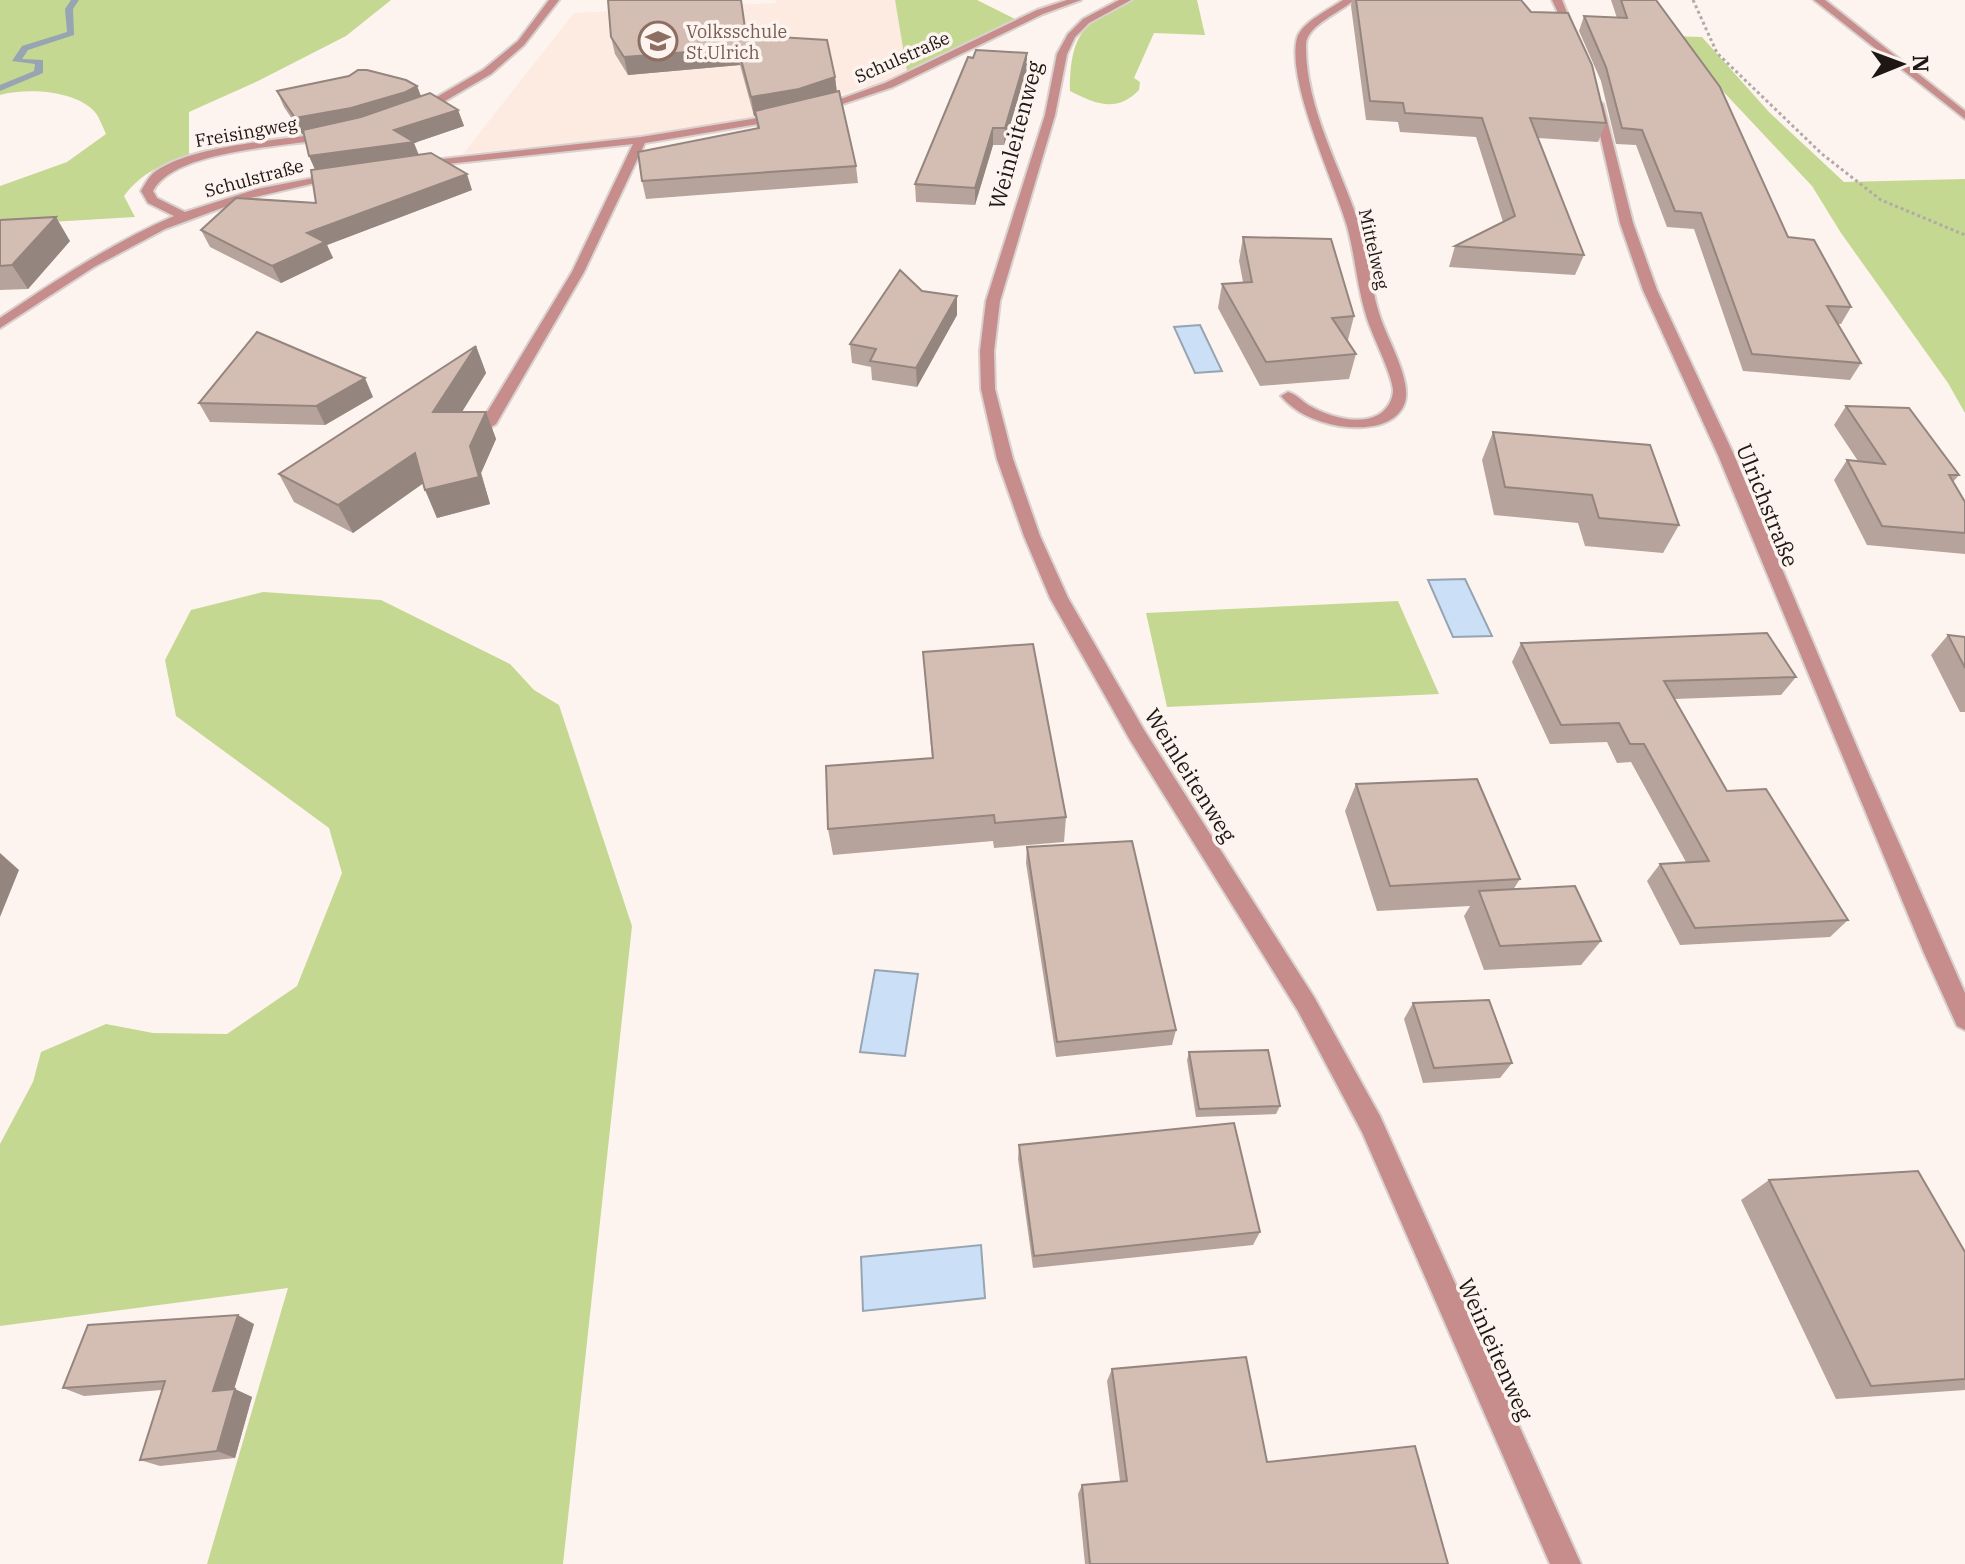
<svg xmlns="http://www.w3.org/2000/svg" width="1965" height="1564" viewBox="0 0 1965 1564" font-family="'IBM Plex Serif',serif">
	<rect width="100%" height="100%" fill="#fdf4f0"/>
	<!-- built -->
	<polygon fill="#fdeae1" points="776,0 895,0 907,72 880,85 864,87 783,114 702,129 463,154 574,13 775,3"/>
	<!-- green -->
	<g fill="#c5d892">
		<path d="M0 0H391L346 36 258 81 189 112V155C162 165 142 172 124 196L135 217 0 225V186L67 162 106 134C103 128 99 116 94 111 73 90 27 88 0 95Z"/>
		<polygon points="895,0 977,0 1015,19 907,72"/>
		<path d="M1134 0H1197L1205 35 1154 33 1134 78 1140 82 1139 90C1117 113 1095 104 1070 91 1070 37 1082 19 1134 0Z"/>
		<polygon points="1671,36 1702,37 1769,112 1844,182 1965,179 1965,413 1948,383 1841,233 1812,186"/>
		<polygon points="263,592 381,600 510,664 534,690 559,705 632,926 563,1564 207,1564 288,1288 0,1326 0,1144 33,1082 41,1052 106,1024 153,1033 227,1034 297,986 342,873 329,828 176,716 165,660 191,610"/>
		<polygon points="1398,601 1439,694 1167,707 1146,613"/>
	</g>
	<!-- water -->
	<g fill="#cbe0f6" stroke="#97a4b2" stroke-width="2">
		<polygon points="1200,325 1222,371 1195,373 1174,327"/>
		<polygon points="1465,579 1492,636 1453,637 1428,580"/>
		<polygon points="875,970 918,974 905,1056 860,1052"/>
		<polygon points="981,1245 985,1298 863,1311 861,1257"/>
	</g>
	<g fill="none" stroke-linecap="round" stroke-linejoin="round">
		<!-- stream -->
		<polygon fill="#97a4b2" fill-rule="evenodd" points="71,0 79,0 73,9 74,35 28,50 22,59 43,60 43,73 0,91 0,85 34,71 35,64 12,61 22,46 67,32 65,9"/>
		<defs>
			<g id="minor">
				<polygon points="549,0 559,0 524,45 491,74 421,115 413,115 413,111 483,70 518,41"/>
				<polygon points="1067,0 1081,0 1043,14 893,87 819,112 810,110 885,83 1037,10"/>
				<polygon points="1119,0 1131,0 1089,23 1075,37 1067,54 1055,115 1000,301 994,351 995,389 1013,459 1040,536 1068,598 1144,730 1314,997 1380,1116 1581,1564 1550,1564 1362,1132 1298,1011 1130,740 1050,598 1024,536 997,459 981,389 980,351 986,301 1045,115 1057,54 1068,34 1083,19"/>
				<path d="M1343 0H1354C1341 12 1307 25 1306 44 1305 107 1340 166 1359 224 1368 253 1370 284 1379 313 1386 338 1414 382 1404 405 1393 429 1360 429 1339 426 1317 422 1295 413 1281 396L1288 392C1296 394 1301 400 1308 405 1327 416 1357 426 1378 415 1387 410 1393 400 1393 390 1392 373 1371 334 1366 315 1357 286 1355 255 1347 226 1334 181 1286 81 1297 38 1302 22 1330 9 1343 0Z"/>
				<polygon points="1552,0 1562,0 1577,38 1569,36"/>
				<polygon points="1814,0 1825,0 1965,111 1965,119"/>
				<polygon points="1598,101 1603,104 1633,223 1657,290 1734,455 1859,752 1965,993 1965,1030 1957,1026 1924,953 1718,455 1643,290 1620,223 1593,104"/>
				<polygon points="783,114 787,115 787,119 645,143 584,272 496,424 488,429 483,427 480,424 572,272 633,144 419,167 415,166 415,162 641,137"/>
				<path d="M333 132 338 135 337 137C292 147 175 148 153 191L157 198 185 212 257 189 339 173 345 176 246 199 165 229 94 267 0 328V318C56 280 112 243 174 216L148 203 141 191C145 184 149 176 156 171 194 144 286 140 333 132Z"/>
			</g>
		</defs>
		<!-- minor casing -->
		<use href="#minor" stroke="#d9d1cd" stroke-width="4"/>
		<!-- path -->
		<polyline stroke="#b2aaa6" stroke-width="3" stroke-dasharray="3 3" stroke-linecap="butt" points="1693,0 1717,53 1822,154 1881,200 1965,235"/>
		<!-- minor -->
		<use href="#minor" fill="#c68d8c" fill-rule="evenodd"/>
	</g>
	<!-- wall -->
	<g fill="#b6a39b">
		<polygon points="1352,0 1521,0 1606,123 1598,142 1538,138 1584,255 1575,275 1449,267 1455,246 1503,222 1476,137 1400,132 1398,122 1366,120 1351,6"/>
		<polygon points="1611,0 1656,0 1788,237 1851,307 1841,324 1838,324 1861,363 1850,380 1743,371 1694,229 1667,227 1636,145 1616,144 1601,81 1579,31 1584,16 1617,18"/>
		<polygon points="746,36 835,77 837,92 856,166 858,183 646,199 642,181 757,128 755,115 754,116 740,65 628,75 615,54 611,37"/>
		<polygon points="1027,53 1027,69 1004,145 993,145 975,205 916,202 915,184 973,58"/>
		<polygon points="417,86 421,96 458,110 464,126 414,143 419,155 472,190 327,245 333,258 281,283 210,247 201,230 316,203 315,169 309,156 304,134 302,134 284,107 277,91"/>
		<polygon points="0,220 70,241 28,289 0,290"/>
		<polygon points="1243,237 1354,316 1348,340 1356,354 1349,379 1260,386 1218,308 1222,284 1243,282 1239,261"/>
		<polygon points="922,291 957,296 957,315 917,387 872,380 871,367 852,363 850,344"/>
		<polygon points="476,346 486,373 462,412 486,412 496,439 481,473 490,504 437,518 423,483 353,533 294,502 279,474"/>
		<polygon points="373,397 325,425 210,422 199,403"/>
		<polygon points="1846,406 1959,475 1953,482 1965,502 1965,554 1867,545 1834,480 1847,460 1858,461 1834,425"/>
		<polygon points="1493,432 1679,525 1663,553 1585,546 1578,523 1494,515 1482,460"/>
		<polygon points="1948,635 1965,637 1965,712 1960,712 1931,655"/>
		<polygon points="1521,643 1796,677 1781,695 1675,699 1727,791 1848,920 1830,937 1680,945 1647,881 1660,864 1686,862 1631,762 1617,763 1607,742 1550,744 1512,662"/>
		<polygon points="923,652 1066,817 1064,842 994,848 993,841 833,855 828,829 932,758"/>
		<polygon points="1356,784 1520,879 1513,890 1601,941 1581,965 1484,970 1464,916 1470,906 1377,911 1345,811"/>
		<polygon points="1027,847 1176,1030 1172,1045 1056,1057 1026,863"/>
		<polygon points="1413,1003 1512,1063 1500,1078 1423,1083 1404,1019"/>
		<polygon points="1189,1052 1280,1106 1276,1114 1196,1117 1187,1060"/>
		<polygon points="1019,1145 1260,1232 1253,1245 1033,1268 1018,1159"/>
		<polygon points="1769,1180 1965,1252 1965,1390 1836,1399 1741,1200"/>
		<polygon points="254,1324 234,1389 252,1397 235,1458 160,1466 140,1460 162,1390 84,1396 63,1388"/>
		<polygon points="1112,1369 1267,1462 1448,1564 1085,1564 1078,1494 1082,1485 1120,1481 1107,1381"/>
	</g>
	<!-- shaded-wall -->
	<g fill="#94857e">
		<polygon points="738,48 740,65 628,75 624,57"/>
		<polygon points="1027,53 1027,69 1004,145 1005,128"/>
		<polygon points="835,77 837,95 801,107 754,116 751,97"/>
		<polygon points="417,86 423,102 357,124 302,134 295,118"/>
		<polygon points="458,110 464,126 414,143 420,159 317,174 309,156"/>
		<polygon points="993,128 993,145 975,205 975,188"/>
		<polygon points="467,174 472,190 327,245 333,258 281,283 272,266 307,233"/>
		<polygon points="56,217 70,241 28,289 12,265"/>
		<polygon points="957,296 957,315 917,387 916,368"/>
		<polygon points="476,346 486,373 445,439 433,412"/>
		<polygon points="365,378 373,397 325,425 316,406"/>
		<polygon points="486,412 496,439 481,473 490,504 437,518 425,490 470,446"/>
		<polygon points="415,453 428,480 353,533 338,505"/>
		<polygon points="0,853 19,870 0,917"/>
		<polygon points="238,1315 254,1324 231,1399 213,1391"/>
		<polygon points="235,1389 252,1397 235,1458 217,1451"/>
	</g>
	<!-- building -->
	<g fill="#d4beb4" stroke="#94857e" stroke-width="2">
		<polygon points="608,0 741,0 746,35 827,40 835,77 799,89 751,97 738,48 624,57 611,37"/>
		<polygon points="1356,0 1521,0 1531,12 1568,13 1592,65 1606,123 1530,118 1584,255 1455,246 1515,216 1482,118 1405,113 1403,103 1370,101"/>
		<polygon points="1621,0 1656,0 1720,87 1788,237 1814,240 1851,307 1827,306 1861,363 1752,354 1701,213 1675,211 1642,130 1622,128 1606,67 1584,16 1627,18"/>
		<polygon points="976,50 1027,53 1005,128 993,128 975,188 915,184 968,57 973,58"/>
		<polygon points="358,70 367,70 406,80 417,86 406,92 351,108 295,118 277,91 349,76"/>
		<polygon points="839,91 856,166 642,181 638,152 759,128 755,111"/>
		<polygon points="430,93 458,110 394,130 414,142 309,156 303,130 361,117"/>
		<polygon points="431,153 467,174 307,233 325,242 272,266 201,230 236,198 316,203 311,170"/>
		<polygon points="56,217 12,265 0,266 0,220"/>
		<polygon points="1243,237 1331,239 1354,316 1332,318 1356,354 1266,362 1222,284 1252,282"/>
		<polygon points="900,270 922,291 957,296 916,368 870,361 876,349 850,344"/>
		<polygon points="257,332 365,378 316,406 199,403"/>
		<polygon points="476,346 433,412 486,412 470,446 479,477 425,490 415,453 338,505 279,474"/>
		<polygon points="1846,406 1909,408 1959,475 1949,475 1965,502 1965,533 1882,526 1847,460 1885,464"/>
		<polygon points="1493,432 1650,445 1679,525 1599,518 1592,495 1505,487"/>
		<polygon points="1767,633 1796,677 1664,681 1727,791 1766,789 1848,920 1695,928 1660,864 1709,861 1644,744 1630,744 1619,723 1561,725 1521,643"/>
		<polygon points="1948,635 1965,637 1965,668"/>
		<polygon points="1033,644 1066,817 995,823 994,815 828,829 826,766 933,758 923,652"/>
		<polygon points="1477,779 1520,879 1390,886 1356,784"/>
		<polygon points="1132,841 1176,1030 1057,1042 1027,847"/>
		<polygon points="1575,886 1601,941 1500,946 1479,891"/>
		<polygon points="1489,1000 1512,1063 1434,1068 1413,1003"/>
		<polygon points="1268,1050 1280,1106 1199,1109 1189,1052"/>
		<polygon points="1234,1123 1260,1232 1034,1256 1019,1145"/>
		<polygon points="1918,1171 1965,1252 1965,1379 1871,1386 1769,1180"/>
		<polygon points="238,1315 213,1391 235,1389 217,1451 140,1460 165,1381 63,1388 88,1325"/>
		<polygon points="1246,1357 1267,1462 1415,1446 1448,1564 1090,1564 1082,1485 1127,1481 1112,1369"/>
	</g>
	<!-- icons -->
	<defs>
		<symbol id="school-ring" viewBox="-11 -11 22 22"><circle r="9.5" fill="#fdf4f0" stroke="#8d6e63" stroke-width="1.5"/><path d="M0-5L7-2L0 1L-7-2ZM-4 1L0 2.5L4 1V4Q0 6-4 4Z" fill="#8d6e63"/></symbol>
	</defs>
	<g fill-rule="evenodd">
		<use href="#school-ring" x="636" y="19" width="44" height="44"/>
	</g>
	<g text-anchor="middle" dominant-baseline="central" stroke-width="7" stroke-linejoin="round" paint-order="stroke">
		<!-- far-education labels -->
		<g font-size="18" fill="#785e54" stroke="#fdf4f0" text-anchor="start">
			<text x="686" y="31">Volksschule<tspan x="686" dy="21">St.Ulrich</tspan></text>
		</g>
		<!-- far-street labels -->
		<g font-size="18" fill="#1f1713" stroke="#fdf4f0">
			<text transform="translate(902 57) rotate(-24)">Schulstraße</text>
			<text transform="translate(246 132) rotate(-10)">Freisingweg</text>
			<text transform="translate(254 178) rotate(-15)">Schulstraße</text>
			<text transform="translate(1374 249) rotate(77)">Mittelweg</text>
		</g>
		<!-- street labels -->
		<g font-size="22" fill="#1f1713" stroke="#fdf4f0">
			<text transform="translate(1015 135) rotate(-75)">Weinleitenweg</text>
			<text transform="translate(1768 505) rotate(68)">Ulrichstraße</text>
			<text transform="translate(1191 775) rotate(58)">Weinleitenweg</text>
			<text transform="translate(1496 1349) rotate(66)">Weinleitenweg</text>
		</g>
	</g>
	<!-- north arrow -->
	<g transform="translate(1901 64) rotate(89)" stroke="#fdf4f0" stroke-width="6" paint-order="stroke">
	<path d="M0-6L14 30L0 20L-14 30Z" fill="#1f1713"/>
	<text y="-12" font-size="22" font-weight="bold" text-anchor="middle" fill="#1f1713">N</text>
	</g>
</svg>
